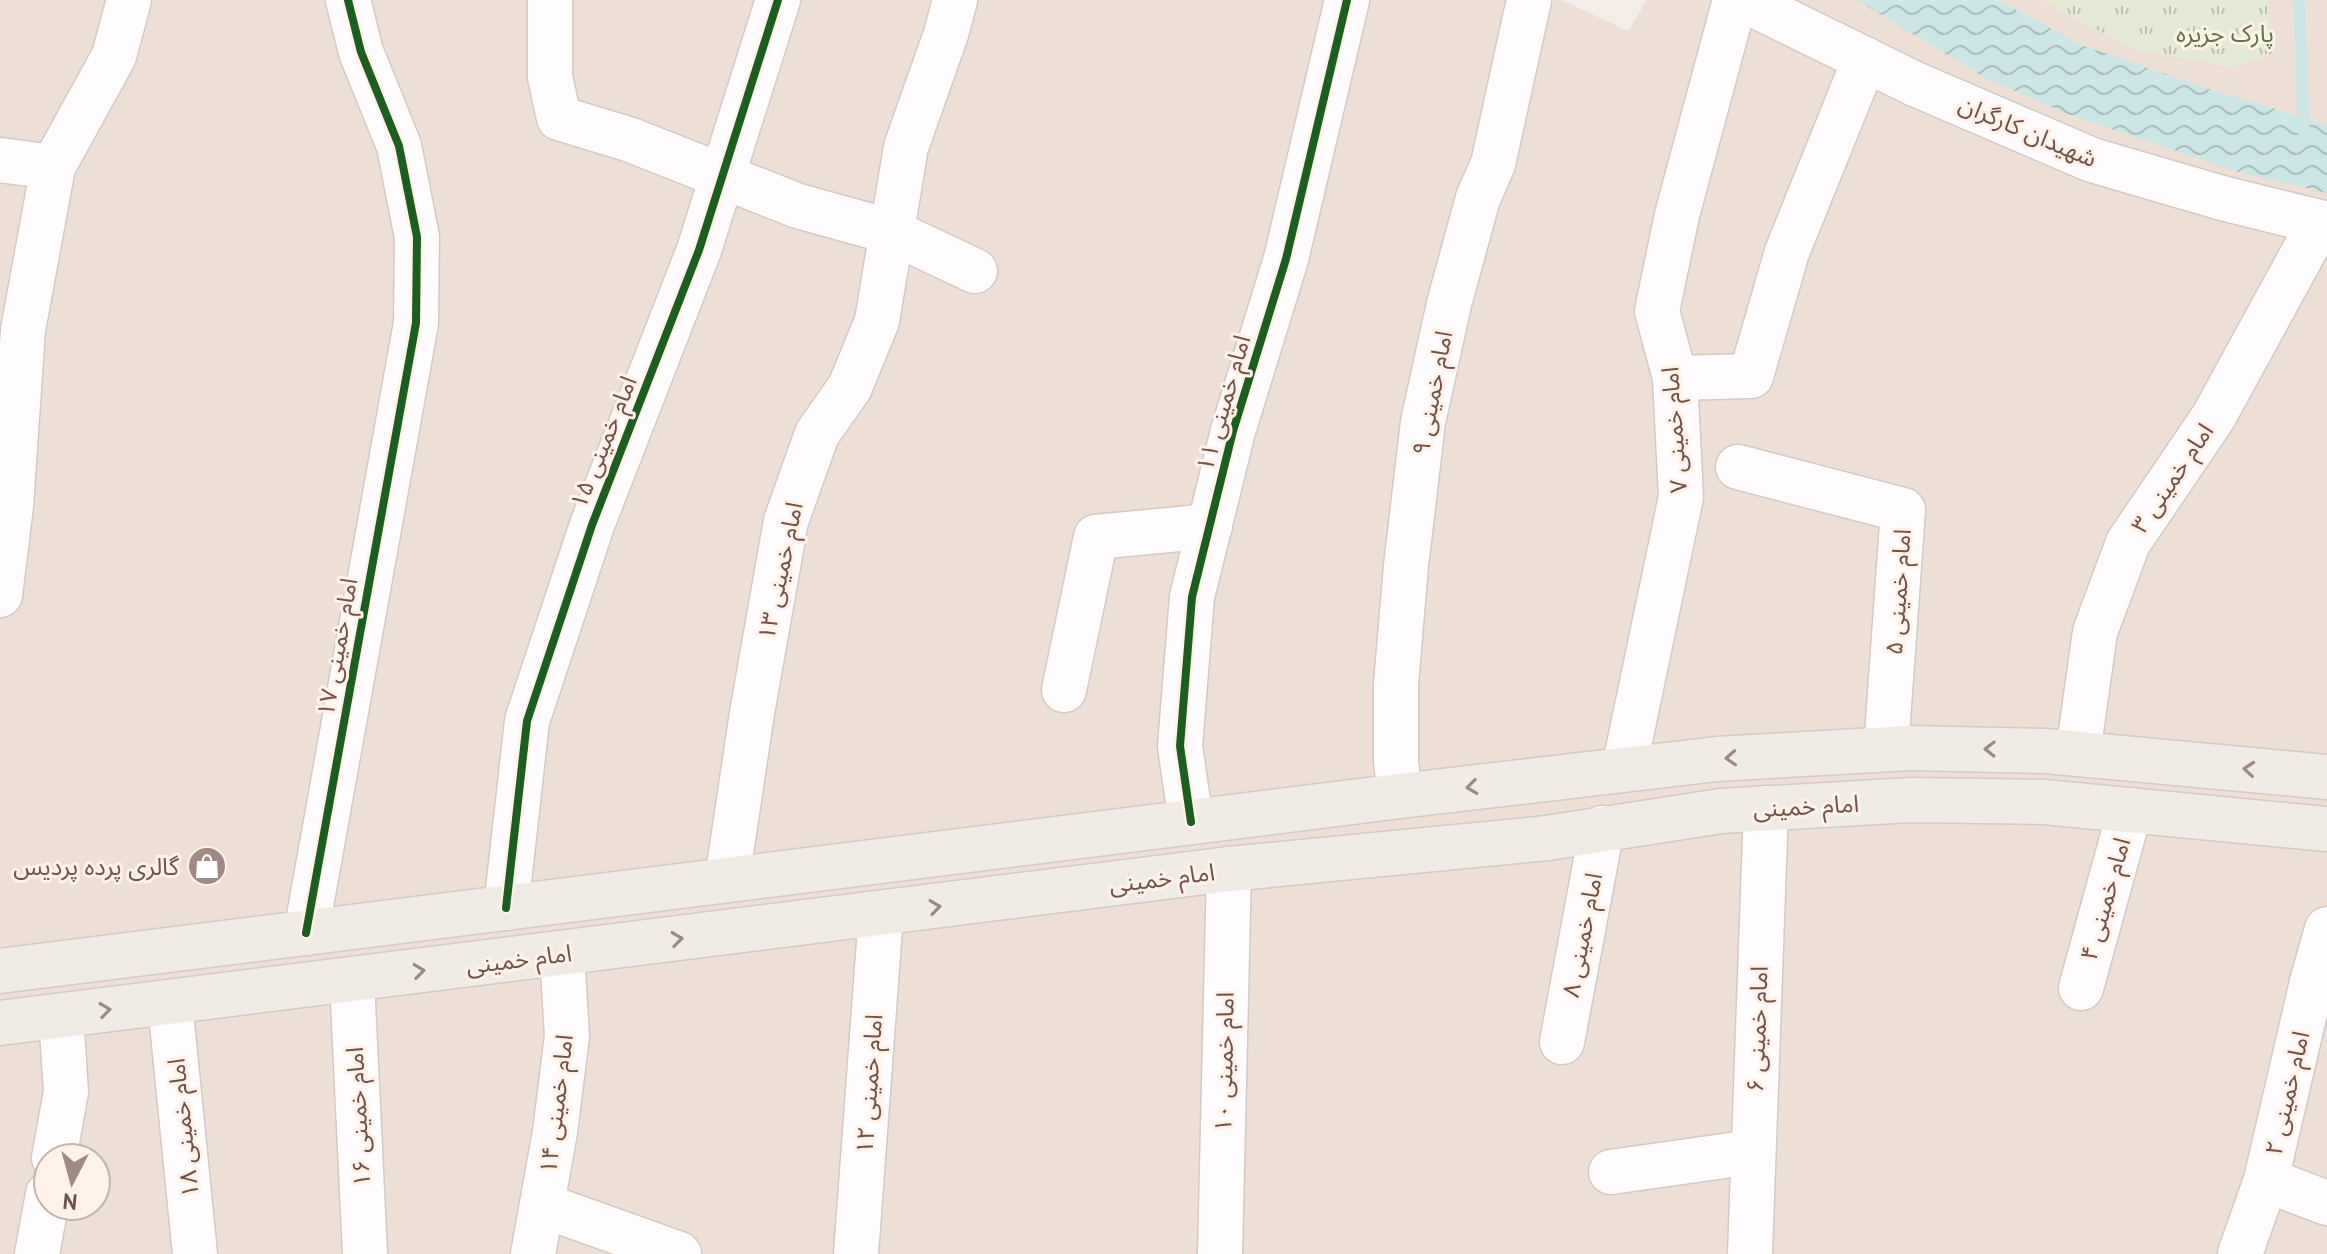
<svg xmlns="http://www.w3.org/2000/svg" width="2327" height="1254" viewBox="0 0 2327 1254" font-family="'PT Sans','Noto Sans Arabic',sans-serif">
	<defs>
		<pattern id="grass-tufts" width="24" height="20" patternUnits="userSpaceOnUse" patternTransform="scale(2)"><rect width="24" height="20" fill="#e4ead4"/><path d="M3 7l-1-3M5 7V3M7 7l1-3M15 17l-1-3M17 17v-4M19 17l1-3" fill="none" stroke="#bdc0ae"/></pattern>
		<pattern id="water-waves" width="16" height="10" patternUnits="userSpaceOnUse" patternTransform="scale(2)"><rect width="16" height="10" fill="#cbe6e4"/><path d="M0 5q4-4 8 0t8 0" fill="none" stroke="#a9bdbb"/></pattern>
	</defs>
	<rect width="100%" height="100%" fill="#f5eee8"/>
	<!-- residential -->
	<path fill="#eedfd6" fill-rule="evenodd" d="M0 0H1562L1628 31 1647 0H2327V1254H0ZM48 1158H96V1206H48Z"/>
	<!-- grass -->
	<polygon fill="url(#grass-tufts)" points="2042,0 2267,0 2275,53 2230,67 2131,48"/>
	<!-- water -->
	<polygon fill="url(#water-waves)" points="1857,0 1999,0 2081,45 2206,88 2327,125 2327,193 2235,171 2070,115 1987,79"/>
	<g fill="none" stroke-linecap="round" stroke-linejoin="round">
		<!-- stream -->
		<polyline stroke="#cbe6e4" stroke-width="12" points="2299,0 2304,133"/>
		<defs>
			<g id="minor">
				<polyline points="550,0 550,77 559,118 631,140 798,206 892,232 975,271"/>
				<polyline points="0,160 53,167"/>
				<polyline points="1675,378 1751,376 1787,252 1865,59"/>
				<polyline points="1738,467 1903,510 1886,749"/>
				<polyline points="0,595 11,506 23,330 53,167 114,56 129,0"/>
				<polyline points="1064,690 1096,537 1210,526"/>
				<polyline points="2078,753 2095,632 2128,543 2214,416 2320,222"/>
				<polyline points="1624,769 1681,497 1675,378 1657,311 1677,215 1735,0"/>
				<polyline points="1400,796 1396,762 1396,684 1406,566 1423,422 1449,304 1478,198 1493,164 1529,0"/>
				<polyline points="1191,822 1180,746 1192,597 1233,431 1286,259 1347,0"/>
				<polyline points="727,880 752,713 786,521 817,434 850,387 877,321 906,147 946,34 955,0"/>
				<polyline points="506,908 527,721 592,525 699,250 778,0"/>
				<polyline points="306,933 416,323 417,237 399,146 361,52 348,0"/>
				<polyline points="352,980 365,1254"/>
				<polyline points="2081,988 2130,810"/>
				<polyline points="170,1003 195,1254"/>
				<polyline points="1562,1042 1602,828"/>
				<polyline points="54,1158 66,1092 61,1016"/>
				<polyline points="1611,1172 1752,1152"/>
				<polyline points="2266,1180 2327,1203"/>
				<polyline points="542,1205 679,1254"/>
				<polyline points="37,1254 48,1194"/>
				<polyline points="533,1254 555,1132 567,1036 562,953"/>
				<polyline points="856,1254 881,914"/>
				<polyline points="1220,1254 1229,869"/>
				<polyline points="1750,1254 1766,808"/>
				<polyline points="2240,1254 2266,1180 2312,982 2327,929"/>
			</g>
			<polyline id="tertiary" points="1744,0 1915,84 2092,160 2222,198 2327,224"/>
			<g id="primary">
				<polyline points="0,971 1400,796 1717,759 1910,748 2046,751 2327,777"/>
				<polyline points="0,1023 1229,869 1547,838 1721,811 1911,800 2044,802 2327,829"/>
			</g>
		</defs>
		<!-- minor casing -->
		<use href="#minor" stroke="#d4cac5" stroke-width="47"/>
		<!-- tertiary casing -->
		<use href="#tertiary" stroke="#d4cac5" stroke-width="47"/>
		<!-- primary casing -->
		<use href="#primary" stroke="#d3c9c5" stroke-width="47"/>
		<!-- minor -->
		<use href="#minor" stroke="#fefcfc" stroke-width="44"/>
		<!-- tertiary -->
		<use href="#tertiary" stroke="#fefcfc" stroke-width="44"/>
		<!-- primary -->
		<use href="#primary" stroke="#f1ebe5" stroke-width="44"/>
		<defs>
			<g id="cycleway">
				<polyline points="1191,822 1180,746 1192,597 1233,431 1286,259 1347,0"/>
				<polyline points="506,908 527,721 592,525 699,250 778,0"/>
				<polyline points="306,933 416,323 417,237 399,146 361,52 348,0"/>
			</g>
		</defs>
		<!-- cycleway casing -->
		<use href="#cycleway" stroke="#fef2e9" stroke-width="13"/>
		<!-- cycleway -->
		<use href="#cycleway" stroke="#1b5e20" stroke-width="8"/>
	</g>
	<!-- one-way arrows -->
	<defs><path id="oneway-chevron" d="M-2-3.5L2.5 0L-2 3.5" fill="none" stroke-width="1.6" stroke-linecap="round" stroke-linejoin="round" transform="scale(2)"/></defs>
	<g stroke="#9d8881">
		<use href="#oneway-chevron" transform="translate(1990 749) rotate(-179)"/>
		<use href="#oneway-chevron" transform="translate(1731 758) rotate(177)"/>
		<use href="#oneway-chevron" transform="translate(2249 769) rotate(-175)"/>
		<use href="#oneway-chevron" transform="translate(1472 787) rotate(173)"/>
		<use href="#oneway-chevron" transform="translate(935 907) rotate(-8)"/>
		<use href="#oneway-chevron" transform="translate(677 939) rotate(-7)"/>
		<use href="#oneway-chevron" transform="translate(419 971) rotate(-7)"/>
		<use href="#oneway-chevron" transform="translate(105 1010) rotate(-7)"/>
	</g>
	<!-- icons -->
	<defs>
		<symbol id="shop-disc" viewBox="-11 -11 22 22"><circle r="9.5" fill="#9f8982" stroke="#fef2e9"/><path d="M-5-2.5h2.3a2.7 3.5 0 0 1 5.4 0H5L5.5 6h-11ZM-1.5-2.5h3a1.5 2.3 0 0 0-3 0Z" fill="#fff"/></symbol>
	</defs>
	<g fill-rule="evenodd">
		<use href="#shop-disc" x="185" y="844" width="44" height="44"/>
	</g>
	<g text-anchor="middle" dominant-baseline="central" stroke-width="6" stroke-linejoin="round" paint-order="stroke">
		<!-- park labels -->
		<g font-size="24" fill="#5b7644" stroke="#fef2e9">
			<text x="2225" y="33">پارک جزیره</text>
		</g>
		<!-- street labels -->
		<g font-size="24" fill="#70524b" stroke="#fef2e9">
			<text transform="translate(2028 131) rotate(23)">شهیدان کارگران</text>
			<text transform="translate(1432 393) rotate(-79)">امام خمینی ۹</text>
			<text transform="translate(1223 403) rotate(-74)">امام خمینی ۱۱</text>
			<text transform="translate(1674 430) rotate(-94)">امام خمینی ۷</text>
			<text transform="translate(603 442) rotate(-68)">امام خمینی ۱۵</text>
			<text transform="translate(2172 478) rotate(-56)">امام خمینی ۳</text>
			<text transform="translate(780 571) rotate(-78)">امام خمینی ۱۳</text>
			<text transform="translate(1898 592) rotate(-86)">امام خمینی ۵</text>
			<text transform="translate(337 647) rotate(-80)">امام خمینی ۱۷</text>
			<text transform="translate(1806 806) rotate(-3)">امام خمینی</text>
			<text transform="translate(1162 878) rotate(-7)">امام خمینی</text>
			<text transform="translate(2105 899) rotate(-74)">امام خمینی ۴</text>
			<text transform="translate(1582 935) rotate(-79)">امام خمینی ۸</text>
			<text transform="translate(519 959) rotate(-7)">امام خمینی</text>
			<text transform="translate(1757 1029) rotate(-88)">امام خمینی ۶</text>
			<text transform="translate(1224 1062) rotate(-89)">امام خمینی ۱۰</text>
			<text transform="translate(869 1084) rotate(-86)">امام خمینی ۱۲</text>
			<text transform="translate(2287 1093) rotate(-77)">امام خمینی ۲</text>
			<text transform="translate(556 1104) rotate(-83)">امام خمینی ۱۴</text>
			<text transform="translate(358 1117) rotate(-93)">امام خمینی ۱۶</text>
			<text transform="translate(183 1128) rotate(-96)">امام خمینی ۱۸</text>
		</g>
		<!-- poi labels -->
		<g font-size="24" fill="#70524b" stroke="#fef2e9" text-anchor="end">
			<text x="179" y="866">گالری پرده پردیس</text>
		</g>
	</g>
	<!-- north arrow -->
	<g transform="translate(72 1182) rotate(186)"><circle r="38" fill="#fef2e9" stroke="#c5b2aa" stroke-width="2"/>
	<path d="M0-6L14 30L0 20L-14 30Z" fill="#9f8982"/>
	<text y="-12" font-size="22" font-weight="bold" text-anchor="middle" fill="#70524b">N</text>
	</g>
</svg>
